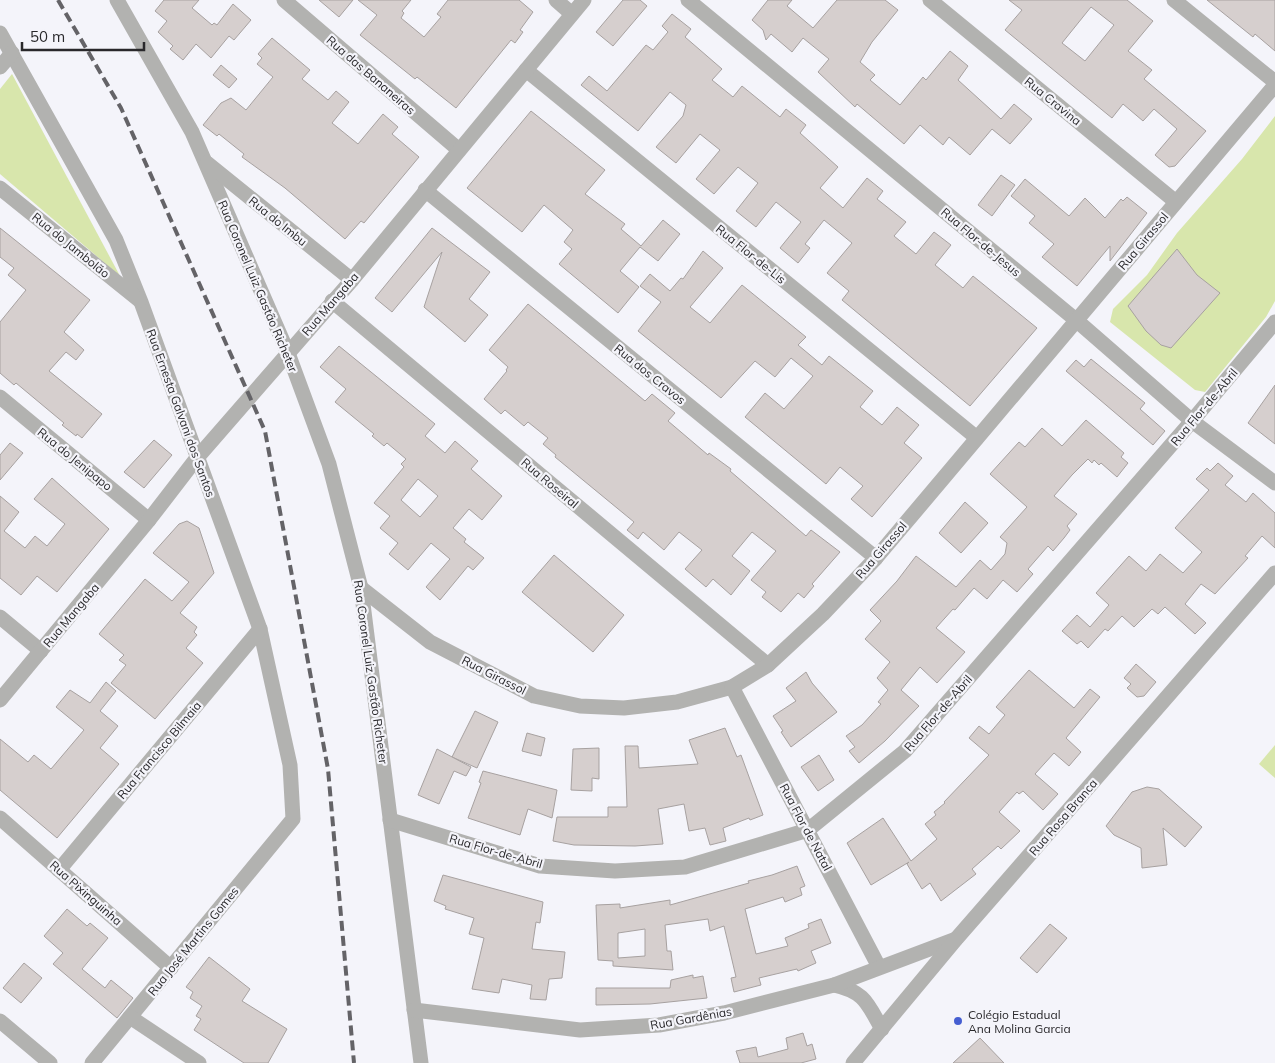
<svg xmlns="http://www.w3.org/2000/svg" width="1275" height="1063" viewBox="0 0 1275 1063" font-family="Mulish,sans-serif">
	<rect width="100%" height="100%" fill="#f4f4fa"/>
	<!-- green -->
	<g fill="#d8e6ac">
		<polygon points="12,74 120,276 0,174 0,89"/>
		<polygon points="1275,116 1275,301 1266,317 1205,392 1195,390 1110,322 1113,309 1147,275 1177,233 1242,159"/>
		<polygon points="1275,745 1275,778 1259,764"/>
	</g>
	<!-- building -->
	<g fill="#d6cfce" stroke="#a7a1a0" fill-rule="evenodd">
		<polygon points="164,0 199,0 192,8 212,25 214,23 217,25 233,4 251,20 234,40 229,36 211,58 196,44 183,60 170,49 173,46 158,32 167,21 155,11"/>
		<polygon points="319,0 353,0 339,17"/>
		<polygon points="358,0 411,0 402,11 404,13 401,18 424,37 441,17 437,14 448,0 519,0 533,12 520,30 523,32 515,43 511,40 456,108 417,77 415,79 360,35 377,15"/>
		<polygon points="623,0 640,0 647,6 613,46 596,32"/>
		<polygon points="768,0 792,0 787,6 813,28 837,0 885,0 898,10 872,42 860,62 875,75 870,80 900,105 923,77 926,80 950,51 968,66 958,80 1001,119 1014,104 1032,119 1010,144 992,129 970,155 949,137 943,145 920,125 904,144 857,104 855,107 818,72 829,59 803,38 792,52 771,34 766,40 763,30 752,20"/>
		<path d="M1009 0H1127L1153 21 1128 51 1152 70 1144 79 1206 131 1175 166 1169 167 1155 155 1177 129 1154 109 1143 121 1123 104 1112 118 1107 114 1005 30 1022 10ZM1091 7 1114 25 1085 61 1062 43Z"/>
		<polygon points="1207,0 1275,0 1275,51 1255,34 1253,37"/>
		<polygon points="672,14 691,29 685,37 722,69 712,80 733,97 742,86 780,117 786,109 806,125 800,133 838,167 820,188 843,208 867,178 883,191 877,199 906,222 894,236 916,254 934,232 951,245 935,265 963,288 973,276 1037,328 970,406 842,300 849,291 827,273 852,243 824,220 805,244 810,248 798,263 780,248 801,222 776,202 756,227 736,211 758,183 738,167 714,194 696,179 720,150 700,134 676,163 656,147 683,116 686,105 670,92 638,131 581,85 589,76 607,91 646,45 653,50 668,32 662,26"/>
		<polygon points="272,38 310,70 302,79 328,100 336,91 349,102 332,123 358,144 383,114 398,127 392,134 419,157 364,223 361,221 345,239 285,188 242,157 244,154 219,134 217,136 203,125 221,103 231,98 246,110 273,77 257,64 262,58 258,54"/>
		<polygon points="221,65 237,79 229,88 213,75"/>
		<polygon points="531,111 605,170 585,194 625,224 621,229 641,246 663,220 680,234 658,261 640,247 620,271 639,287 618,313 559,264 572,249 564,242 573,230 544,205 522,232 467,188"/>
		<polygon points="1001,175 1015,185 992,216 978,205"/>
		<polygon points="1025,179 1069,216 1085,198 1105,218 1121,199 1123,201 1127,197 1147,213 1110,261 1110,246 1077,286 1042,257 1054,244 1029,223 1035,216 1011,196"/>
		<polygon points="0,228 90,300 64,332 84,350 76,360 66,352 49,371 102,414 82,438 77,434 76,436 62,425 64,423 16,383 14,385 0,373 0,322 26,290 8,275 14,268 0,257"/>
		<polygon points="432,228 490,272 469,299 488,315 465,342 424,307 442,252 392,312 375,298"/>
		<polygon points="1177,249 1197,275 1220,293 1171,348 1161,345 1146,331 1128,306"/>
		<polygon points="703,251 723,268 690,307 710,323 742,285 806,337 798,345 822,365 829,356 873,391 860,407 882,425 897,407 919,425 904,443 922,458 872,517 851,499 863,486 840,467 826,484 745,417 765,393 784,409 813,376 791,358 775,377 755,361 721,398 638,331 661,302 640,286 650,274 670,291 681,278 683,279"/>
		<polygon points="528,304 645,401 652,394 675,413 668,421 708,455 709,453 731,469 730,471 806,536 811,530 840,552 812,584 814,586 804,598 798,593 781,612 762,597 766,592 751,580 776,551 752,532 732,556 750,571 731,595 713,579 706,587 685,569 702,550 679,532 664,550 643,532 638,539 627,530 634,522 555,457 556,455 543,444 548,438 528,422 524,426 505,410 501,414 484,399 507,371 506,370 508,367 489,350"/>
		<path d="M339 346 435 424 425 436 445 453 455 441 478 461 471 469 502 496 482 520 469 509 453 528 466 539 464 542 484 558 473 570 468 566 440 600 426 587 450 559 431 543 408 570 389 554 398 543 380 528 390 516 374 503 404 467 401 464 406 459 387 443 384 446 372 436 374 434 335 402 346 389 320 367ZM418 479 438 496 420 517 401 500Z"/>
		<polygon points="1091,359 1145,403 1140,409 1165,431 1153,445 1066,371 1076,360 1084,367"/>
		<polygon points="1275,385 1275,444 1248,423"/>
		<polygon points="1086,420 1124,453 1121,457 1128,463 1117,477 1101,463 1099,465 1094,460 1092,463 1088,459 1072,475 1054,496 1077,514 1067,526 1070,530 1064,538 1053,551 1048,546 1028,569 1033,574 1017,592 1003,580 987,599 974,588 955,610 953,609 936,628 965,652 937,683 920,667 901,690 919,706 885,741 859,763 849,751 855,747 846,736 862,725 881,704 878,702 888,690 877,678 890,662 865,639 881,621 870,610 897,581 916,556 956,587 980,560 991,570 1005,554 1007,543 1000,537 1027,507 990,474 1019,442 1025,447 1042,428 1062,446"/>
		<polygon points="154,440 172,455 144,488 124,472"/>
		<polygon points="10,443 23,453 0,480 0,455"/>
		<polygon points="1218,463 1233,476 1225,485 1246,502 1253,493 1275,513 1275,548 1262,536 1245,556 1248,558 1215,594 1201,584 1185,604 1206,623 1195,634 1165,607 1158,614 1152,609 1134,627 1122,616 1108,631 1105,629 1088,648 1081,641 1077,644 1062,631 1077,615 1090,627 1109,605 1096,593 1129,556 1146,571 1160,554 1183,573 1202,552 1175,528 1209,490 1196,479 1207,468 1210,471"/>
		<polygon points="52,478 109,529 57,592 37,576 21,595 0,578 0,496 19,512 4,531 25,548 35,536 47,546 65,524 34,499"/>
		<polygon points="965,502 988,523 961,553 939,533"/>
		<polygon points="187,521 199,528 214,573 180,613 197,627 194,632 197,635 186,648 203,663 155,719 111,683 126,665 119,660 124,655 99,634 145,579 172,601 189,582 153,553 179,524"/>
		<polygon points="554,555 624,615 593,652 522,592"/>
		<polygon points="1136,664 1156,682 1144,696 1137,697 1127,688 1131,684 1124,678"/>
		<polygon points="1029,670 1074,708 1090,689 1100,697 1066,738 1081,752 1069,766 1054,753 1035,774 1058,794 1043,810 1023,791 1019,794 1017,792 999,812 1020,831 1001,849 998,846 972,869 976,874 941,901 930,883 922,889 907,864 909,862 871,885 847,843 883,818 911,861 937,839 925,824 936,815 934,812 945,803 944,802 989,755 969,738 979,726 989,734 1005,715 996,707"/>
		<polygon points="806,672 812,683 837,712 791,747 781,732 783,731 773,716 796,701 786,688"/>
		<polygon points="106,682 116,691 100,711 118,726 100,748 119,764 57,838 0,790 0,739 28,762 34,755 51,769 84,730 56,707 70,690 90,703"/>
		<polygon points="475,711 498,722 477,768 452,757"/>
		<polygon points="725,728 737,757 741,755 763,815 750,820 749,818 723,828 726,841 710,845 705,828 689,831 684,804 658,809 663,844 635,846 574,845 553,841 557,817 608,817 608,807 627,807 625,746 638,746 639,768 698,764 689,740"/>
		<polygon points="527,733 545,738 541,756 522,751"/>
		<polygon points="599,748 599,779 592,778 592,791 571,790 573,749"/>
		<polygon points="437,749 471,767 466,776 454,771 439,804 418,795"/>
		<polygon points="819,755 834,780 818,791 801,767"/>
		<polygon points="483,771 557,790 552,818 528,809 520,835 468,818 481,783 479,782"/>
		<polygon points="1147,787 1159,789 1202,827 1185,847 1163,828 1167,865 1142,868 1141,848 1114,835 1106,826 1132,792"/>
		<path d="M797 866 805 886 800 888 802 895 785 902 783 897 745 909 756 954 788 946 785 938 809 928 808 924 821 919 831 943 811 951 816 963 798 971 797 969 759 978 761 985 734 992 731 978 736 977 724 926 710 931 708 919 665 925 667 951H671L673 970 613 966V961L598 960 596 905 620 904V908L670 900V905L749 883 748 881 772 875ZM645 929V956L618 958V933Z"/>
		<polygon points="443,875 543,902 540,923 536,922 532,949 565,952 562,978 549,979 546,1000 530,999 532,985 502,979 499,993 472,989 484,938 469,934 474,918 445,909 446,906 434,901"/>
		<polygon points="67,909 87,926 90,923 108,938 82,969 105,988 111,980 133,998 117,1018 53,964 63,953 44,936"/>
		<polygon points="1050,924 1067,938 1037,973 1020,958"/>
		<polygon points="209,957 250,989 242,1001 287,1029 268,1063 244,1063 194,1030 201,1019 196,1016 202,1006 190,998 193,992 186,987"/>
		<polygon points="24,963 42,978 21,1003 3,988"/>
		<polygon points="693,975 693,978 703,976 707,998 650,1004 596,1005 596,988 670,988 671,980"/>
		<polygon points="803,1033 807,1046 812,1044 816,1059 801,1063 740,1063 736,1051 756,1047 758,1057 788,1049 786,1038"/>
		<polygon points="980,1038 1004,1063 953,1063"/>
	</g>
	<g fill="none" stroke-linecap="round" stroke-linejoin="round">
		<!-- street -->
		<g stroke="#b2b2b0" stroke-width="15">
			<polyline points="117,0 192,132 288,353 329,464 361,588 421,1063"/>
			<polyline points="284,0 459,150"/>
			<polyline points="556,0 572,14"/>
			<polyline points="688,0 1076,320 1192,421 1275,483"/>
			<polyline points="930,0 1176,202"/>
			<polyline points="1174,0 1275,82"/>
			<polyline points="0,33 116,240 141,302 260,629 290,765 293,819 92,1063"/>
			<polyline points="0,67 12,53"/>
			<polyline points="526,70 977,438"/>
			<polyline points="207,163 352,280"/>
			<polyline points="0,188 139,300"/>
			<polyline points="425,190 876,558"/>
			<polyline points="332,301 768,665"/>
			<polyline points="0,397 149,520"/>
			<polyline points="361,588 430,642 534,696 580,706 624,708 677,702 732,687 768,665 823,614 876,558 1275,85"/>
			<polyline points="0,617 41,651"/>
			<polyline points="732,687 879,967"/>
			<polyline points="0,700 149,520 196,459 352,280 584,0"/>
			<polyline points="0,818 171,968"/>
			<polyline points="390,820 540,866 615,871 685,867 808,830 905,751 1192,421 1275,322"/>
			<polyline points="59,870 260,629"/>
			<path d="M834 985C865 992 867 1003 882 1029"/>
			<polyline points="414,1010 580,1030 659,1025 724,1013 834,985 956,939"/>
			<polyline points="130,1017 199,1063"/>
			<polyline points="0,1021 50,1063"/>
			<polyline points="853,1063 957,938 1275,573"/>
		</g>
		<!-- rail -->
		<polyline stroke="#646367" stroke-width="4" stroke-dasharray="10 5" stroke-linecap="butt" points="58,0 121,108 265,431 328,769 354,1063"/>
	</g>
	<!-- markers -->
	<circle fill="#455ed1" stroke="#f4f4fa" stroke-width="2" cx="958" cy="1021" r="5"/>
	<g text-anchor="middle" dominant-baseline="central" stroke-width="4.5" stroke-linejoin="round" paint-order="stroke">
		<!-- street labels -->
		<g font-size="12" fill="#29282b" stroke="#f4f4fa">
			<text transform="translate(371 75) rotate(41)">Rua das Bananeiras</text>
			<text transform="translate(1053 101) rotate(39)">Rua Cravina</text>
			<text transform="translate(278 221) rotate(39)">Rua do Imbu</text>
			<text transform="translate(1143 241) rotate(-50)">Rua Girassol</text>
			<text transform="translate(981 242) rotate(40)">Rua Flor-de-Jesus</text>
			<text transform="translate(71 245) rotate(39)">Rua do Jambolão</text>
			<text transform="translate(751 254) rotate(39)">Rua Flor-de-Lis</text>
			<text transform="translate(258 286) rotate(67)">Rua Coronel Luiz Gastão Richeter</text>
			<text transform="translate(330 304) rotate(-49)">Rua Mangaba</text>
			<text transform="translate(650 374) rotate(39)">Rua dos Cravos</text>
			<text transform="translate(1204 407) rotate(-50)">Rua Flor-de-Abril</text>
			<text transform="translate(181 413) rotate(70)">Rua Ernesta Galvani dos Santos</text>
			<text transform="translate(75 459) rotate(39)">Rua do Jenipapo</text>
			<text transform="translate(550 483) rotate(40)">Rua Roseiral</text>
			<text transform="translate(881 550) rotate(-49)">Rua Girassol</text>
			<text transform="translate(71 615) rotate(-50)">Rua Mangaba</text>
			<text transform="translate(371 672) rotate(82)">Rua Coronel Luiz Gastão Richeter</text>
			<text transform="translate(494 675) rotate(27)">Rua Girassol</text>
			<text transform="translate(938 713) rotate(-49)">Rua Flor-de-Abril</text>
			<text transform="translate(159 750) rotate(-50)">Rua Francisco Bilmaia</text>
			<text transform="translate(1063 817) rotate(-49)">Rua Rosa Branca</text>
			<text transform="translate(806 827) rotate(62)">Rua Flor de Natal</text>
			<text transform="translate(496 851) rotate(16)">Rua Flor-de-Abril</text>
			<text transform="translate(86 893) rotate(41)">Rua Pixinguinha</text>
			<text transform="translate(193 941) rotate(-51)">Rua José Martins Gomes</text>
			<text transform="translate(691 1018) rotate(-10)">Rua Gardênias</text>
		</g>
		<!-- poi labels -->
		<g font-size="12" fill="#29282b" stroke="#f4f4fa" text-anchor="start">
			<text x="968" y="1014">Colégio Estadual<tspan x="968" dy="14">Ana Molina Garcia</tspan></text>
		</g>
	</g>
	<!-- scale -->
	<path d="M22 42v8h122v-8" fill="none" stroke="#29282b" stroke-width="2.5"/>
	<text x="30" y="42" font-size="15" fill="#29282b" stroke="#f4f4fa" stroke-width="4" paint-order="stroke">50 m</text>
</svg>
